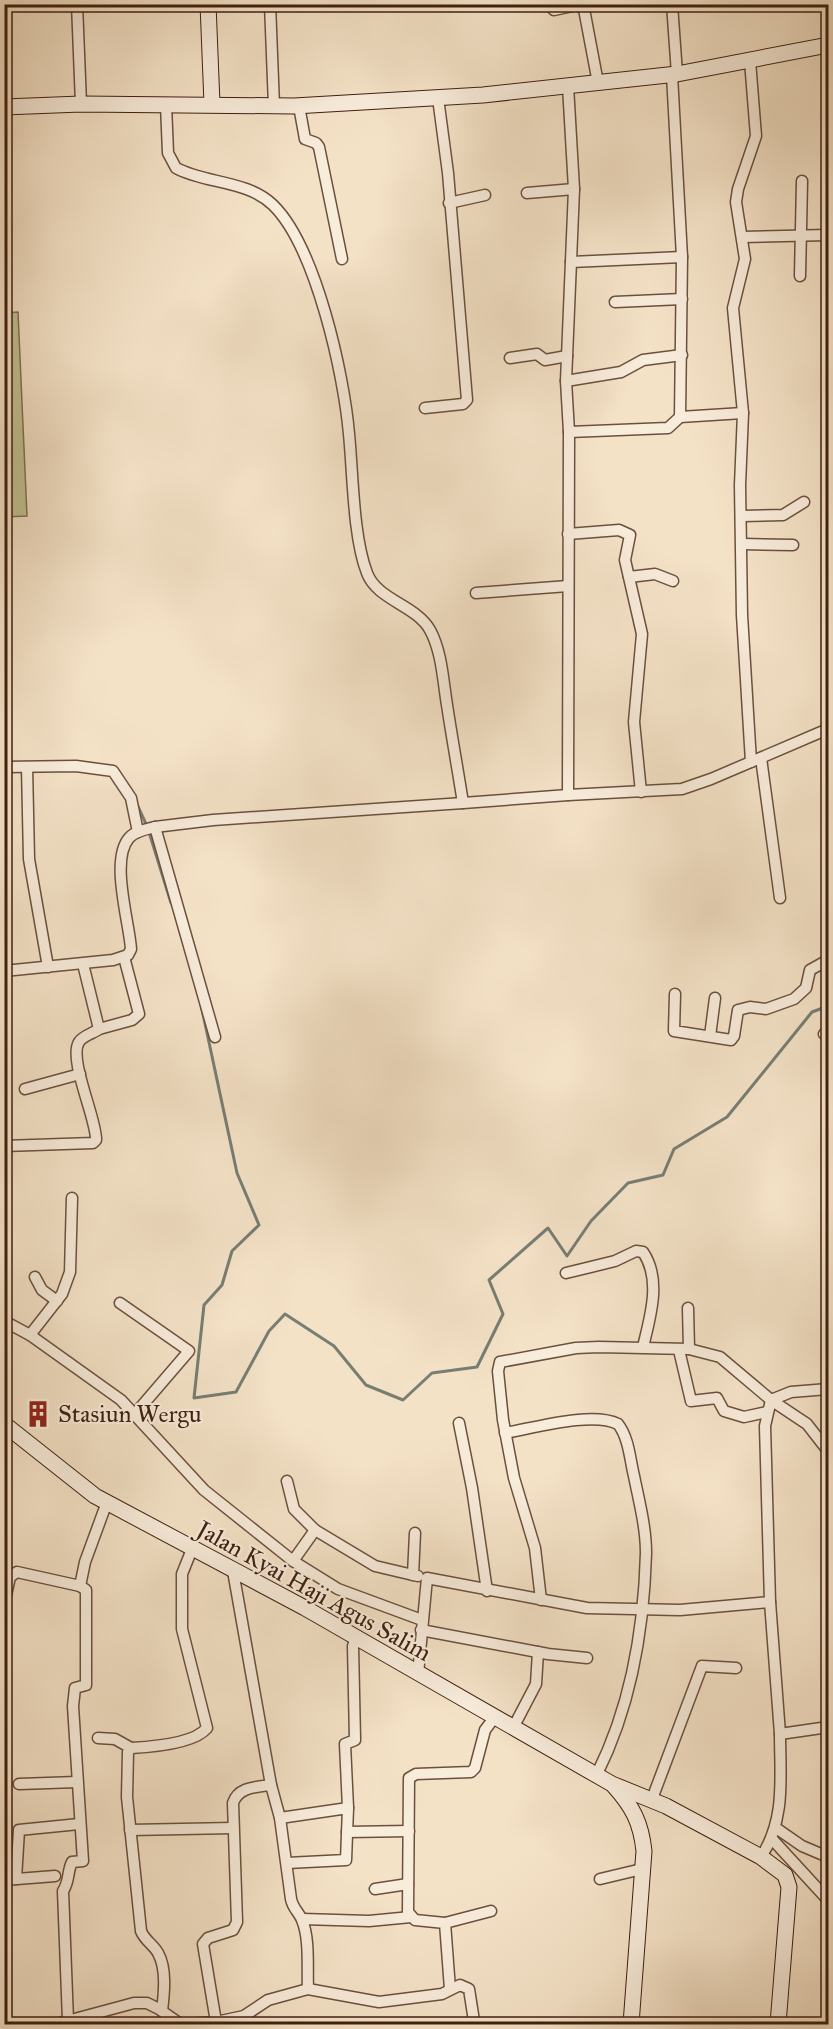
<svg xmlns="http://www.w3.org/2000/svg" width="833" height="2029" viewBox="0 0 833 2029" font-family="'IM FELL Great Primer',serif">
	<rect width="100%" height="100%" fill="#f4e2c7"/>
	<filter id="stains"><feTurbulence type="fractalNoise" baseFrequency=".00333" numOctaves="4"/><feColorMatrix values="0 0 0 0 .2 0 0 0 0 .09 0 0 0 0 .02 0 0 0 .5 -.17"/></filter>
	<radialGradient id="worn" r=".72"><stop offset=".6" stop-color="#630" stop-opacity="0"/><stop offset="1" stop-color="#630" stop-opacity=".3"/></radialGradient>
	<!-- garden -->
	<polygon fill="#c0c292" stroke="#807151" stroke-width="1.5" points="18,312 27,516 5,517 5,313"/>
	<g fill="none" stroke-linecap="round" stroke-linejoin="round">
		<!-- stream -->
		<g stroke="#777e74" stroke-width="3">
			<polyline points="136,802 147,826"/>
			<polyline points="149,832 171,903"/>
			<polyline points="201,1005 237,1173 259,1225 232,1251 222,1285 204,1305 194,1398 236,1392 269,1331 285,1314 334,1346 366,1385 403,1400 432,1373 477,1367 503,1314 489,1280 548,1228 567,1256 591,1221 628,1183 663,1175 674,1149 727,1117 812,1012 828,1006"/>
		</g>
		<defs>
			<g id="street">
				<polyline points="77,4 81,104"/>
				<polyline points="270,4 274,106"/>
				<polyline points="549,4 554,10 577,5 584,9 598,83"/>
				<polyline points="672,4 677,74"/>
				<polyline points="750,61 756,136 738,189 736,202 745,259 733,308 743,413 740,485 742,615 751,762"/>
				<path d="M166 105 168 153 176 168C206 184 247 180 273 205 316 247 344 375 349 434 353 474 353 537 367 573 377 600 416 605 430 630 442 652 443 681 447 705 452 738 458 771 463 803L568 795 569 432 566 381 574 189 568 86"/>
				<polyline points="299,106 305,139 316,143 319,147 342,259"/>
				<polyline points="527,193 574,189"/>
				<polyline points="449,203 485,195"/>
				<polyline points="743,237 828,235"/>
				<polyline points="571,262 682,257"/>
				<polyline points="800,276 802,181"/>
				<polyline points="615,302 682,299"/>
				<polyline points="510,358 537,354 545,360 567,356"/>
				<polyline points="566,381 621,372 643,360 682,355"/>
				<polyline points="425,408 463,404 467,400 448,173 438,98"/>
				<polyline points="680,417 743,413"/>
				<polyline points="569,432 668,428 680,417 682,257 672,75"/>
				<polyline points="742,516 783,515 804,502"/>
				<polyline points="568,534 619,530 630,535 625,560 642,634 634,722 641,792"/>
				<polyline points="743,544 793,545"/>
				<polyline points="629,577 655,574 673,581"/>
				<polyline points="476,593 568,586"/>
				<polyline points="761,758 780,898"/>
				<polyline points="4,767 76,766 113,771 131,798 138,832"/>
				<polyline points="27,767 29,859 48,967"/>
				<polyline points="568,795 682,789 711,779 828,729"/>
				<polyline points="155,827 213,820 463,803"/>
				<path d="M4 971 113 960 128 955 131 949C129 921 110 860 129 838 135 831 147 829 155 827L215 1037"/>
				<polyline points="675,994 674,1031 731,1040 734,1036 738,1010 750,1007 766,1009 794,999 806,988 810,970 828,960"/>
				<polyline points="99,1029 132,1020 139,1014 124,957"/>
				<polyline points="824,1034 828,1033"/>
				<polyline points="710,1036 715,998"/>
				<polyline points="25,1089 80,1074"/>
				<path d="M4 1146 93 1143 96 1140C97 1120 68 1059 79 1042 82 1036 94 1033 99 1029L83 964"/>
				<path d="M566 1273 615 1261 636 1251 643 1252C662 1280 650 1317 643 1347"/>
				<polyline points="35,1277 42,1290 57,1301"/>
				<polyline points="120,1303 189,1351 134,1415"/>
				<polyline points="688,1308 689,1349"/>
				<polyline points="4,1321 30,1335 121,1400 204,1490 293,1561 338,1589 422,1620"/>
				<polyline points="30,1335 62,1294 70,1272 72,1198"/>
				<polyline points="679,1350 691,1401 717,1398 724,1411 744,1417 767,1412"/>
				<polyline points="459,1423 472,1488 487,1591"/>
				<path d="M505 1433C534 1428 593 1411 618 1424 629 1438 630 1460 634 1476 639 1501 646 1527 646 1553 644 1629 631 1706 597 1774"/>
				<polyline points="287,1481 294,1509 315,1530"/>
				<polyline points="415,1533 413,1575 418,1576"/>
				<polyline points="293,1561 315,1530 375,1566 413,1575"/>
				<polyline points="541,1600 535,1548 514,1478 503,1420 498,1371 500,1362 576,1348 599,1347 689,1349 720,1357 771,1400 807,1424 828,1451"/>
				<polyline points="4,1604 10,1577 17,1572 80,1586"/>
				<polyline points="421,1630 548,1654 587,1658"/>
				<polyline points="418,1674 427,1578 587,1608 680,1610 770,1602"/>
				<polyline points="513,1728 536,1684 538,1652"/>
				<polyline points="780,1734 770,1602 765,1426 771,1400 791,1392 828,1389"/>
				<polyline points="98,1738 115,1739 131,1748"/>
				<polyline points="19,1784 77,1782"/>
				<path d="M271 1785 280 1818 291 1899C293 1909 299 1912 302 1920 310 1939 307 1968 308 1989"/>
				<polyline points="652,1799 702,1666 736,1668"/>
				<polyline points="348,1808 345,1744 355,1740 353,1646 356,1637"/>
				<polyline points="280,1818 348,1808 346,1860 287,1863"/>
				<polyline points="776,1828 802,1846 828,1857"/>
				<polyline points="130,1830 233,1828"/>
				<polyline points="347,1832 409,1831"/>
				<polyline points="772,1839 828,1900"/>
				<path d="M761 1857C786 1819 780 1777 780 1734L828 1727"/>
				<polyline points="16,1879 19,1830 79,1824"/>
				<polyline points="600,1879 642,1869"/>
				<polyline points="4,1880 55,1876"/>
				<polyline points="375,1889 408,1884"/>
				<polyline points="302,1919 369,1921 411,1917"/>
				<polyline points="445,1923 491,1911"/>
				<polyline points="450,1989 445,1923 415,1920 408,1912 409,1778 416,1774 471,1772 475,1768 485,1730 494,1718"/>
				<path d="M162 2011C164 1994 167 1969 158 1953 153 1944 145 1941 141 1931L127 1797 128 1752 131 1748C150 1747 194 1744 207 1728L182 1629V1574L192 1549"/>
				<path d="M68 2021 63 1891C70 1880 67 1872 72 1862L83 1861 73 1706 75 1688 86 1685V1590L80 1586 85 1562 107 1502"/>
				<path d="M216 2022 203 1944 208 1938 233 1930 237 1922 233 1803C238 1787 256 1787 271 1785L233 1571"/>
				<polyline points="56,2024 134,2003 147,2003 159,2009 179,2023 187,2024 216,2022 244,2016 268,2000 308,1989 379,2002 442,1994 460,1985 469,1989 474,2021 480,2024 495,2024"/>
			</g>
			<g id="secondary">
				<polyline points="208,4 212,104"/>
				<polyline points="4,107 81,104 294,106 483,95 677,74 828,45"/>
				<polyline points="4,1424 95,1496 305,1608 612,1784 666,1806 761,1857 785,1875 789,1887 778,2024"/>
				<path d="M614 1786C633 1807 641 1823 644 1851L631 2024"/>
			</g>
		</defs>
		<!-- street casing -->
		<use href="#street" stroke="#6c503e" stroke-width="13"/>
		<!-- secondary casing -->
		<use href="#secondary" stroke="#3f2010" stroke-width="17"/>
		<!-- street -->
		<use href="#street" stroke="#f8ecdb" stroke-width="10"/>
		<!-- secondary -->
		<use href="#secondary" stroke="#f8ecdb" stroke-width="15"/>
	</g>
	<!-- icons -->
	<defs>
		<symbol id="building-bare" viewBox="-9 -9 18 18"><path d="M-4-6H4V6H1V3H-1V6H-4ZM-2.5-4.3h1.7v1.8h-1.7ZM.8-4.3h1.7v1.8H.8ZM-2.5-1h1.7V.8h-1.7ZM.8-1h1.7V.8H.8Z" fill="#8f2418" stroke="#f8ecdb" stroke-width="2.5" paint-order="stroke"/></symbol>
	</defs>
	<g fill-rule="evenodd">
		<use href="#building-bare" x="19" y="1395" width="38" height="38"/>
	</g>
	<g text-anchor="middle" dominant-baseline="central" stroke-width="4.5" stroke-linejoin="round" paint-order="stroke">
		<!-- poi labels -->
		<g font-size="24" fill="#3f2010" stroke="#f8ecdb" text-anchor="start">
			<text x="58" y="1414">Stasiun Wergu</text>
		</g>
		<!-- street labels -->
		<g font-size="24" fill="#3f2010" stroke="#f8ecdb">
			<text transform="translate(314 1591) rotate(29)">Jalan Kyai Haji Agus Salim</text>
		</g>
	</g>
	<!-- margin -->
	<rect width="833" height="2029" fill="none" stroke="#f4e2c7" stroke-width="24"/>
	<rect x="6" y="6" width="821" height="2017" fill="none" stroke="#3f2010" stroke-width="3"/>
	<rect x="12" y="12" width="809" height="2005" fill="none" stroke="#3f2010" stroke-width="1.5"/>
	<rect width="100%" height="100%" filter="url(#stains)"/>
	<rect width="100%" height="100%" fill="url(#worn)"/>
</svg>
